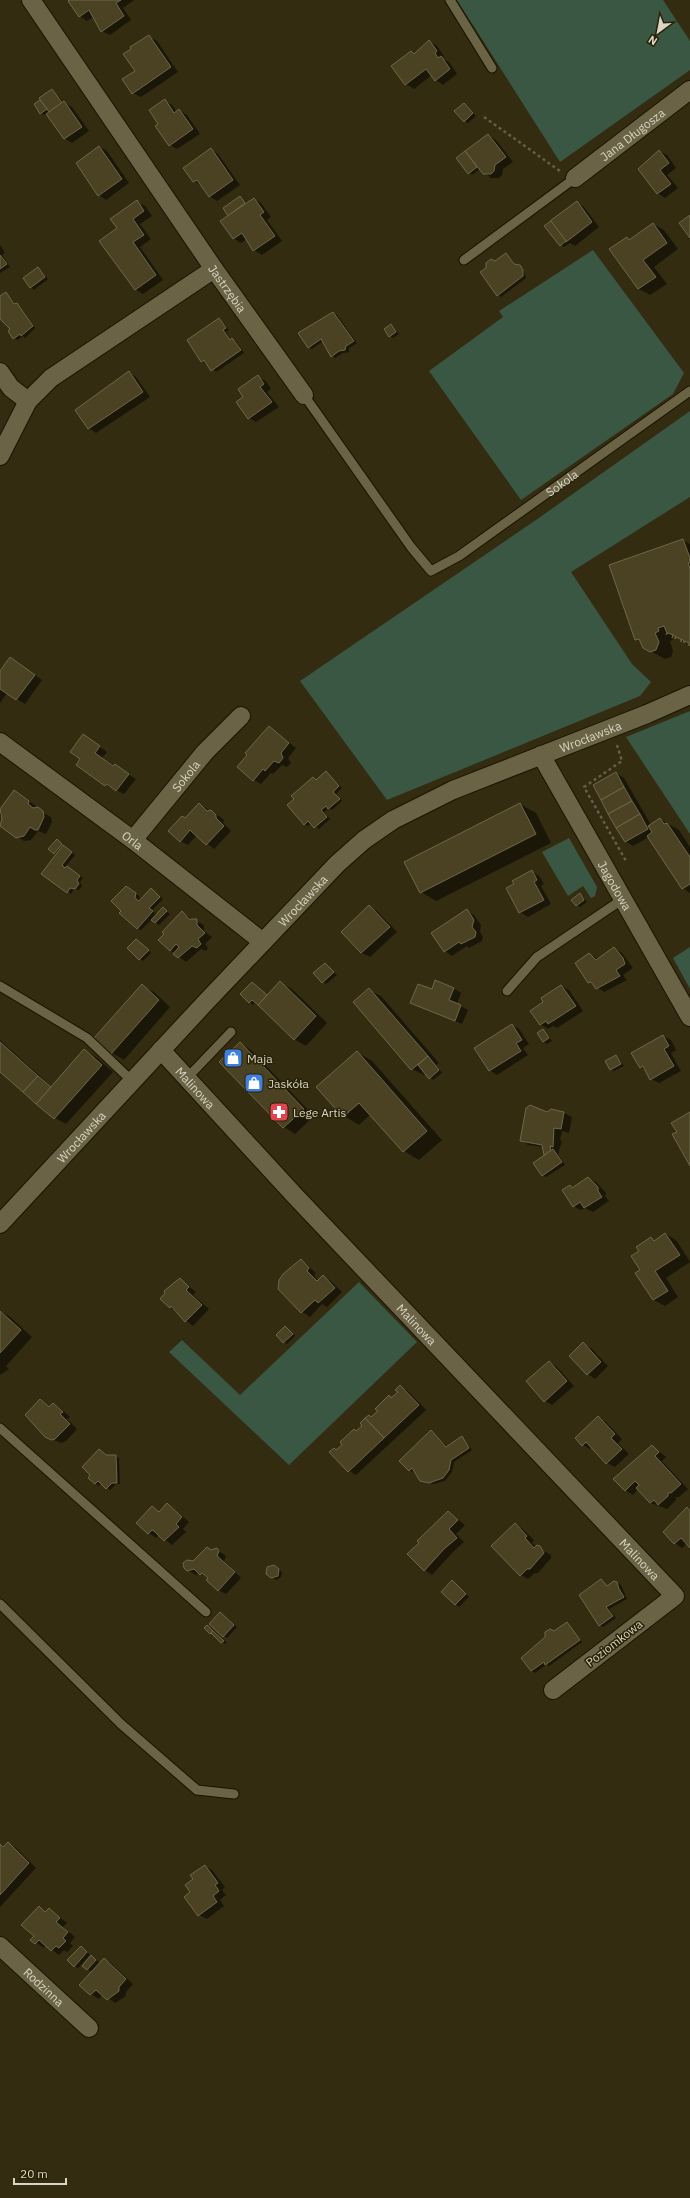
<svg xmlns="http://www.w3.org/2000/svg" width="690" height="2198" viewBox="0 0 690 2198" font-family="'IBM Plex Sans',sans-serif">
	<rect width="100%" height="100%" fill="#332c10"/>
	<!-- green -->
	<g fill="#3a5744">
		<polygon points="457,0 663,0 690,41 690,70 560,162"/>
		<polygon points="593,250 684,373 673,394 521,500 429,371 503,317 499,311"/>
		<polygon points="690,411 690,497 571,572 632,664 651,682 640,696 387,800 300,681 536,520"/>
		<polygon points="690,711 690,834 626,737"/>
		<polygon points="569,838 597,887 595,896 591,898 583,886 568,896 542,852"/>
		<polygon points="690,947 690,989 673,958"/>
		<polygon points="359,1282 417,1342 289,1465 169,1352 182,1340 240,1395"/>
	</g>
	<!-- shadow -->
	<g fill="#0007">
		<polygon points="71,0 134,0 123,8 131,20 110,35 102,31 94,17 87,21 80,16"/>
		<polygon points="149,37 157,41 178,72 141,97 133,93 136,71"/>
		<polygon points="429,42 437,46 444,56 441,58 449,62 457,74 443,85 436,80 432,75 414,89 406,84 411,52 415,54"/>
		<polygon points="52,90 64,103 72,107 89,131 72,143 64,138 47,113 44,115 41,113 35,104"/>
		<polygon points="165,101 172,105 177,112 179,110 187,115 200,134 177,149 170,145 159,124"/>
		<polygon points="464,104 476,116 468,123 464,121"/>
		<polygon points="488,135 496,140 513,162 503,169 502,175 499,178 491,178 480,169 472,175 458,159"/>
		<polygon points="100,147 107,151 129,183 106,200 99,195"/>
		<polygon points="211,149 218,154 240,185 217,201 209,196 202,186 194,181"/>
		<polygon points="659,151 667,155 676,168 667,175 678,188 665,198 657,193 650,158"/>
		<polygon points="254,199 261,203 271,217 267,220 282,241 262,255 254,250 247,239 241,243 233,238"/>
		<polygon points="137,202 145,206 152,216 140,224 151,239 140,247 163,280 143,294 135,289 118,229"/>
		<polygon points="577,202 584,207 599,227 575,246 570,243 564,247 561,245"/>
		<polygon points="653,224 664,230 678,249 654,267 667,284 650,295 639,289 610,250 627,238 630,240"/>
		<polygon points="0,245 5,253 2,255 10,267 0,273"/>
		<polygon points="506,254 516,266 523,269 526,278 501,297 498,295 495,262"/>
		<polygon points="38,268 48,279 34,290 24,279"/>
		<polygon points="6,293 16,305 20,306 35,328 25,338 23,336 18,340 14,338 11,330 0,317 0,297"/>
		<polygon points="333,313 337,315 357,343 349,348 349,352 343,353 335,358 332,356 323,341 312,349 309,347"/>
		<polygon points="219,319 229,330 226,332 231,340 236,341 244,353 216,372 207,362 202,361"/>
		<polygon points="391,326 399,334 393,338 390,336"/>
		<polygon points="129,372 136,377 150,397 96,433 89,428"/>
		<polygon points="258,377 266,381 271,389 267,392 279,407 256,422 249,418 245,398"/>
		<polygon points="683,540 690,544 690,644 674,636 672,637 673,640 670,641 673,651 671,657 665,659 643,647 641,642 636,639"/>
		<polygon points="18,663 42,680 25,704 7,693 0,703 0,672"/>
		<polygon points="269,727 296,748 288,758 291,763 287,767 282,765 273,774 271,773 261,784 254,780"/>
		<polygon points="91,740 107,752 102,758 136,779 124,794 106,785 78,765"/>
		<polygon points="326,772 342,788 336,794 342,801 332,810 329,808 324,812 330,819 319,829 312,823 308,826 304,824 295,799 313,778 317,781"/>
		<polygon points="616,773 624,778 651,825 660,819 679,830 690,847 690,893 683,888 649,837 633,846 625,841"/>
		<polygon points="14,791 36,806 35,809 51,817 52,822 46,834 38,831 31,840 24,841 0,825 3,818 0,816 0,811"/>
		<polygon points="199,804 219,816 224,820 223,823 231,831 214,849 197,835 188,845 180,841 186,819"/>
		<polygon points="520,804 536,813 551,843 436,901 421,892"/>
		<polygon points="60,843 75,855 66,866 83,878 80,882 82,886 79,890 74,889 71,894 68,892 57,855 54,853"/>
		<polygon points="532,871 539,876 544,884 541,886 551,904 528,917 520,912 515,884"/>
		<polygon points="129,889 139,896 140,902 151,889 155,892 163,899 152,910 157,915 163,909 170,914 159,925 152,919 141,930 137,928"/>
		<polygon points="580,895 587,902 580,907 577,905"/>
		<polygon points="370,907 377,911 397,932 370,957 362,953 343,932"/>
		<polygon points="467,911 474,915 481,925 480,932 483,937 482,941 469,948 467,946 452,956 445,951"/>
		<polygon points="182,913 204,925 204,931 212,937 205,944 208,948 206,951 201,949 186,962 170,950"/>
		<polygon points="136,940 151,953 143,961 128,948"/>
		<polygon points="614,948 622,953 633,968 623,975 627,980 604,992 589,982 589,954 598,959"/>
		<polygon points="325,964 337,975 326,984 323,982"/>
		<polygon points="252,983 268,996 280,983 292,989 327,1023 306,1046 294,1039 256,1002 253,1005 241,994"/>
		<polygon points="142,986 154,992 170,1007 124,1060 112,1053 95,1038"/>
		<polygon points="561,986 569,990 583,1011 557,1028 553,1026 548,1029 540,1024 545,1002"/>
		<polygon points="453,988 461,993 457,1004 468,1010 462,1024 412,1003"/>
		<polygon points="369,990 381,996 439,1063 436,1065 442,1073 433,1080 426,1074 424,1075 412,1069"/>
		<polygon points="512,1025 519,1029 529,1044 523,1048 528,1055 497,1075 490,1070"/>
		<polygon points="543,1030 552,1041 547,1044 544,1042"/>
		<polygon points="663,1036 671,1040 676,1050 671,1053 681,1071 659,1083 651,1079 646,1070 641,1067"/>
		<polygon points="0,1040 52,1087 84,1051 96,1057 113,1072 66,1124 55,1118 0,1071"/>
		<polygon points="240,1043 251,1050 314,1116 295,1134 284,1127 221,1062"/>
		<polygon points="357,1052 372,1061 442,1140 419,1160 404,1151 371,1114 359,1125 344,1116"/>
		<polygon points="616,1056 624,1066 614,1071 611,1069"/>
		<polygon points="551,1110 564,1113 572,1117 569,1133 562,1131 560,1140 562,1141 558,1154 565,1165 546,1177 543,1175 546,1156 544,1147 528,1145 521,1140"/>
		<polygon points="588,1178 596,1182 606,1193 605,1196 609,1201 593,1212 585,1208 581,1210 573,1206 570,1186 573,1188"/>
		<polygon points="666,1234 677,1241 690,1262 666,1278 678,1297 665,1306 654,1300 641,1270 640,1251 651,1238 656,1241"/>
		<polygon points="301,1260 316,1273 314,1275 318,1280 323,1276 331,1281 342,1292 327,1307 322,1304 310,1317 302,1312 279,1289"/>
		<polygon points="180,1279 196,1292 193,1295 209,1309 193,1326 170,1307 165,1291"/>
		<polygon points="0,1311 9,1316 32,1337 6,1366 9,1369 0,1375"/>
		<polygon points="285,1327 295,1336 287,1344 284,1342"/>
		<polygon points="583,1344 591,1348 608,1366 595,1379 588,1374 570,1356"/>
		<polygon points="549,1362 556,1366 574,1386 552,1405 545,1401"/>
		<polygon points="400,1386 408,1391 426,1410 356,1475 349,1471 337,1451 364,1426 369,1416 372,1418 379,1411 389,1397 392,1399 399,1392"/>
		<polygon points="40,1400 50,1407 53,1404 61,1409 70,1417 67,1419 77,1429 66,1441 61,1443 45,1436"/>
		<polygon points="598,1417 606,1422 622,1439 618,1443 629,1454 615,1467 607,1463 592,1447 590,1449 583,1445"/>
		<polygon points="431,1431 448,1447 462,1438 472,1450 454,1462 452,1472 445,1481 434,1484 424,1482 415,1471 413,1472 409,1470"/>
		<polygon points="652,1446 666,1457 662,1461 688,1489 679,1497 676,1497 676,1500 667,1509 651,1503 638,1489 633,1495 625,1490"/>
		<polygon points="99,1450 107,1456 119,1458 120,1484 116,1484 110,1490 101,1483 99,1486 96,1484 89,1478"/>
		<polygon points="168,1504 189,1522 183,1529 186,1532 172,1545 159,1535 156,1538 149,1533 152,1507 160,1512"/>
		<polygon points="687,1508 690,1510 690,1546 687,1543 682,1548 675,1543"/>
		<polygon points="449,1512 465,1525 456,1534 464,1542 452,1553 432,1575 425,1570 408,1554"/>
		<polygon points="515,1524 523,1529 534,1540 532,1543 536,1547 551,1555 551,1558 538,1573 535,1573 528,1579 521,1575"/>
		<polygon points="216,1549 226,1556 224,1561 241,1578 226,1594 218,1590 209,1579 200,1573 196,1575 188,1570 194,1562"/>
		<polygon points="277,1568 282,1572 281,1577 276,1580 272,1577"/>
		<polygon points="601,1580 608,1587 617,1583 621,1585 627,1599 609,1609 616,1618 603,1627 599,1625"/>
		<polygon points="453,1582 469,1597 459,1607 443,1592"/>
		<polygon points="223,1615 237,1627 227,1638 224,1636"/>
		<polygon points="567,1623 582,1642 549,1666 547,1664 535,1673 532,1671 523,1658"/>
		<polygon points="207,1626 211,1628 227,1643 225,1644 222,1642 205,1628"/>
		<polygon points="8,1843 16,1848 36,1868 0,1907 0,1844 5,1847"/>
		<polygon points="205,1866 212,1870 225,1887 222,1890 226,1895 220,1900 224,1906 207,1919 199,1915 192,1892 195,1879"/>
		<polygon points="39,1907 47,1912 49,1909 67,1923 63,1927 75,1937 70,1943 73,1946 67,1952 64,1950 59,1955 46,1945 44,1948 32,1940 35,1936"/>
		<polygon points="81,1947 90,1955 78,1968 74,1966"/>
		<polygon points="91,1956 100,1963 104,1959 111,1963 133,1984 126,1992 126,1996 115,2003 103,1994 99,1999 91,1994 92,1972 83,1966"/>
	</g>
	<!-- building -->
	<g fill="#4a4222" stroke="#6e674a">
		<polygon points="69,0 121,0 116,3 124,16 101,32 89,10 79,17 68,1"/>
		<polygon points="149,35 171,67 132,94 122,79 135,71 123,54 131,49 130,47"/>
		<polygon points="429,40 437,51 435,53 438,58 441,56 450,69 435,81 426,69 405,85 391,66 411,51 414,54"/>
		<polygon points="52,89 62,103 49,112 39,98"/>
		<polygon points="165,99 174,113 179,109 193,129 169,146 155,126 158,124 149,110"/>
		<polygon points="40,100 47,109 40,114 34,104"/>
		<polygon points="64,101 82,127 64,139 46,114"/>
		<polygon points="464,103 473,113 464,122 454,111"/>
		<polygon points="488,134 506,157 495,165 494,171 491,174 483,174 465,151"/>
		<polygon points="99,146 122,179 98,196 76,163"/>
		<polygon points="211,148 233,180 209,197 197,180 193,182 183,168"/>
		<polygon points="659,150 669,163 660,170 671,184 657,194 638,169"/>
		<polygon points="465,151 477,167 468,174 456,158"/>
		<polygon points="240,196 245,203 228,216 223,208"/>
		<polygon points="254,198 264,212 260,215 275,236 253,251 242,233 233,239 220,221"/>
		<polygon points="137,200 144,211 133,219 144,235 133,242 156,275 135,290 99,241 117,228 110,219"/>
		<polygon points="577,201 592,222 566,242 550,221"/>
		<polygon points="690,215 690,238 679,223"/>
		<polygon points="551,221 566,241 560,246 544,226"/>
		<polygon points="653,223 667,243 643,260 656,277 638,289 609,249 627,237 629,240"/>
		<polygon points="506,253 514,264 520,265 523,270 523,276 497,296 480,272 486,268 486,263 491,259 495,261"/>
		<polygon points="0,255 7,264 0,269"/>
		<polygon points="38,267 45,277 30,288 23,278"/>
		<polygon points="6,292 14,304 17,303 33,326 21,336 20,334 13,339 8,331 10,329 0,319 0,296"/>
		<polygon points="333,312 354,341 346,346 345,350 339,351 331,357 321,339 308,348 298,333"/>
		<polygon points="219,318 226,328 223,330 230,340 232,338 241,350 211,371 204,360 201,362 187,340"/>
		<polygon points="391,324 396,332 389,337 384,329"/>
		<polygon points="129,371 143,392 88,429 75,410"/>
		<polygon points="258,375 264,384 260,387 272,402 248,419 236,402 243,397 238,389"/>
		<polygon points="683,539 690,558 690,563 688,563 690,569 690,644 689,646 689,643 685,641 684,643 684,641 682,639 681,642 681,639 676,637 675,639 676,637 673,635 672,638 673,635 668,633 666,635 667,633 664,626 658,628 659,631 655,633 659,642 656,650 650,652 643,648 639,639 635,640 609,565"/>
		<polygon points="10,657 35,675 16,700 0,689 0,671"/>
		<polygon points="269,726 289,743 281,753 283,758 279,763 274,761 265,771 263,769 253,781 237,767 247,755 245,753"/>
		<polygon points="83,734 100,746 95,753 113,766 115,764 129,774 116,791 107,784 105,786 76,765 80,759 70,752"/>
		<polygon points="326,771 339,786 333,792 340,799 328,809 326,806 321,810 327,817 314,828 308,821 304,825 287,805 294,799 291,796 313,777 316,780"/>
		<polygon points="616,772 624,787 601,800 593,785"/>
		<polygon points="624,787 632,801 608,814 601,800"/>
		<polygon points="14,790 29,801 28,804 33,808 38,807 43,811 44,817 38,830 35,830 30,827 24,836 16,838 0,826 2,819 0,809"/>
		<polygon points="632,801 640,814 616,828 608,814"/>
		<polygon points="199,803 207,811 211,810 216,815 216,818 224,826 206,845 190,830 180,842 168,831 182,816 185,818"/>
		<polygon points="520,803 536,834 420,893 404,862"/>
		<polygon points="640,814 648,829 625,842 616,828"/>
		<polygon points="660,818 664,824 667,823 690,857 690,884 682,889 647,836 652,832 648,826"/>
		<polygon points="57,839 62,844 54,854 48,849"/>
		<polygon points="63,845 72,852 62,865 65,868 67,866 80,876 77,880 79,884 75,889 70,888 67,893 41,874"/>
		<polygon points="532,870 537,880 534,882 544,900 519,913 506,888 514,884 512,881"/>
		<polygon points="126,886 136,893 135,898 139,901 151,888 160,897 149,908 153,911 137,929 119,913 121,911 111,901"/>
		<polygon points="580,893 584,900 576,906 571,900"/>
		<polygon points="369,905 390,927 361,953 341,932"/>
		<polygon points="163,907 167,911 155,923 151,920"/>
		<polygon points="467,909 474,920 472,927 476,932 475,937 461,944 459,942 444,952 431,933"/>
		<polygon points="182,911 189,919 197,919 197,925 205,933 198,939 201,944 197,948 192,946 178,958 173,954 179,947 176,944 170,951 158,940 164,934 162,932"/>
		<polygon points="136,939 149,950 139,960 127,948"/>
		<polygon points="614,947 623,958 625,964 616,970 620,976 596,989 591,982 588,983 575,963 589,953 596,960"/>
		<polygon points="325,963 334,972 322,983 313,973"/>
		<polygon points="435,980 454,988 449,1000 461,1005 455,1021 410,1003 418,984 432,989"/>
		<polygon points="280,981 316,1016 294,1040 258,1005"/>
		<polygon points="252,982 267,995 258,1005 252,1000 249,1003 240,994"/>
		<polygon points="142,984 159,1000 111,1054 94,1038"/>
		<polygon points="561,985 576,1006 548,1024 546,1021 540,1025 530,1011 543,1002 541,998"/>
		<polygon points="369,988 428,1056 411,1070 353,1002"/>
		<polygon points="512,1024 522,1040 516,1043 521,1051 489,1071 474,1048"/>
		<polygon points="543,1029 549,1038 543,1042 537,1033"/>
		<polygon points="663,1035 669,1046 664,1049 674,1066 650,1080 643,1066 640,1068 631,1053"/>
		<polygon points="0,1042 38,1076 23,1092 0,1072"/>
		<polygon points="240,1042 304,1109 283,1128 219,1062"/>
		<polygon points="84,1049 102,1065 54,1119 36,1104"/>
		<polygon points="357,1051 427,1131 403,1152 359,1103 343,1117 316,1087"/>
		<polygon points="616,1055 621,1064 610,1070 605,1061"/>
		<polygon points="428,1056 439,1070 429,1079 418,1065"/>
		<polygon points="38,1076 51,1087 36,1104 23,1092"/>
		<polygon points="530,1105 547,1112 551,1109 564,1112 561,1129 554,1128 553,1147 550,1146 551,1151 544,1155 542,1145 520,1141 526,1108"/>
		<polygon points="690,1112 690,1166 672,1134 677,1132 671,1123"/>
		<polygon points="553,1149 562,1162 542,1176 533,1163"/>
		<polygon points="588,1177 598,1187 598,1191 602,1197 584,1208 580,1202 573,1207 562,1190 570,1185 572,1188"/>
		<polygon points="665,1233 680,1255 655,1271 668,1291 653,1300 635,1273 640,1270 631,1256 639,1251 636,1247 651,1237 654,1241"/>
		<polygon points="301,1259 309,1268 307,1271 317,1281 323,1275 335,1288 318,1303 315,1300 301,1313 278,1289 279,1280 283,1274"/>
		<polygon points="180,1278 189,1287 186,1290 202,1305 185,1322 171,1306 170,1308 160,1299 165,1293 164,1291"/>
		<polygon points="0,1311 21,1330 0,1353"/>
		<polygon points="285,1326 293,1334 283,1343 276,1335"/>
		<polygon points="583,1342 601,1362 587,1375 569,1356"/>
		<polygon points="549,1361 567,1381 544,1402 526,1381"/>
		<polygon points="400,1385 419,1405 384,1438 365,1418 369,1415 371,1417 378,1411 375,1409 389,1395 391,1398 398,1392 395,1390"/>
		<polygon points="40,1399 49,1407 53,1403 63,1412 60,1414 70,1424 55,1439 51,1440 45,1437 25,1415"/>
		<polygon points="598,1416 615,1434 611,1438 622,1449 606,1464 586,1442 582,1446 575,1438"/>
		<polygon points="365,1418 384,1438 348,1472 329,1452 334,1448 336,1450 342,1445 340,1442 354,1429 356,1431 362,1426 360,1423"/>
		<polygon points="431,1430 446,1447 462,1436 469,1448 451,1460 449,1470 443,1478 429,1483 420,1481 412,1468 409,1471 399,1461"/>
		<polygon points="652,1445 659,1452 655,1456 681,1484 671,1493 668,1493 668,1496 658,1505 654,1500 650,1503 636,1488 639,1485 635,1481 625,1491 613,1479"/>
		<polygon points="99,1449 106,1455 116,1455 117,1483 112,1483 106,1489 98,1481 95,1484 88,1478 90,1475 82,1467"/>
		<polygon points="167,1503 182,1517 176,1524 179,1527 164,1541 154,1531 152,1530 148,1534 136,1523 152,1506 159,1512"/>
		<polygon points="687,1507 690,1511 690,1548 681,1538 674,1544 663,1532"/>
		<polygon points="448,1511 458,1520 449,1529 457,1538 444,1549 424,1571 407,1554 419,1543 417,1541"/>
		<polygon points="515,1523 527,1536 525,1538 534,1548 537,1545 540,1546 544,1553 530,1569 527,1569 520,1576 491,1546"/>
		<polygon points="207,1547 211,1550 217,1548 219,1551 217,1556 235,1572 218,1591 206,1580 208,1578 202,1573 200,1575 194,1569 187,1571 184,1568 183,1563 187,1560 193,1561"/>
		<polygon points="274,1565 279,1569 278,1576 271,1578 266,1574 267,1567"/>
		<polygon points="601,1579 607,1586 614,1581 617,1582 619,1589 624,1597 606,1607 613,1616 599,1626 579,1595"/>
		<polygon points="452,1580 466,1594 455,1605 441,1592"/>
		<polygon points="220,1612 234,1625 223,1637 209,1624"/>
		<polygon points="567,1622 580,1640 545,1665 544,1662 531,1671 521,1658 545,1637 545,1632 550,1629 554,1631"/>
		<polygon points="207,1625 213,1631 210,1634 204,1628"/>
		<polygon points="213,1631 224,1641 221,1643 211,1633"/>
		<polygon points="8,1842 29,1863 0,1895 0,1844 3,1847"/>
		<polygon points="205,1865 218,1883 215,1885 219,1891 213,1896 217,1902 198,1916 184,1897 190,1892 185,1885 193,1879 190,1875"/>
		<polygon points="39,1906 45,1912 49,1908 60,1918 56,1922 68,1932 63,1938 66,1941 59,1948 56,1946 51,1951 39,1940 35,1944 30,1940 34,1936 21,1925"/>
		<polygon points="81,1946 87,1952 74,1967 67,1960"/>
		<polygon points="91,1955 96,1960 87,1970 82,1966"/>
		<polygon points="104,1958 126,1979 119,1987 119,1991 107,2000 96,1990 90,1995 79,1985"/>
	</g>
	<g fill="none" stroke-linecap="round" stroke-linejoin="round">
		<defs>
			<g id="lane">
				<polyline points="450,0 492,68"/>
				<polyline points="464,260 575,178"/>
				<path id="s1" d="M304 395 411 547 431 571 459 556 690 391"/>
				<polyline points="0,986 87,1038 132,1081"/>
				<polyline points="507,991 537,957 623,899"/>
				<polyline points="187,1078 231,1032"/>
				<polyline points="0,1428 206,1612"/>
				<polyline points="0,1604 121,1724 197,1790 234,1794"/>
			</g>
			<g id="street">
				<path id="s2" d="M31 0 214 269 304 395"/>
				<path id="s3" d="M575 178 690 90"/>
				<polyline points="0,372 11,388 28,401"/>
				<polyline points="0,456 28,401 51,378 214,269"/>
				<path id="s4" d="M0 742 133 840 263 942"/>
				<path id="s5" d="M541 755 690 1017"/>
				<path id="s6" d="M133 840 205 752 241 716"/>
				<path id="s7" d="M161 1050 296 1197 675 1596 553 1690"/>
				<path id="s8" d="M0 1224 204 1004 337 864 364 840 393 820 453 790 647 714 690 695"/>
				<path id="s9" d="M0 1946 89 2028"/>
			</g>
		</defs>
		<!-- lane casing -->
		<use href="#lane" stroke="#1a1400" stroke-width="11"/>
		<!-- street casing -->
		<use href="#street" stroke="#1a1400" stroke-width="20"/>
		<!-- path -->
		<g stroke="#665f47" stroke-width="2.5" stroke-dasharray="3 3" stroke-linecap="butt">
			<polyline points="484,117 560,171"/>
			<polyline points="617,745 622,761 584,787 626,861"/>
		</g>
		<!-- lane -->
		<use href="#lane" stroke="#6a6346" stroke-width="9"/>
		<!-- street -->
		<use href="#street" stroke="#6a6346" stroke-width="18"/>
	</g>
	<!-- icons -->
	<defs>
		<symbol id="shop-square" viewBox="-11 -11 22 22"><rect x="-9" y="-9" width="18" height="18" rx="4" fill="#3f7fe0" stroke="#292206"/><path d="M-5-2.5h2.3a2.7 3.5 0 0 1 5.4 0H5L5.5 6h-11ZM-1.5-2.5h3a1.5 2.3 0 0 0-3 0Z" fill="#fff"/></symbol>
		<symbol id="pharmacy-square" viewBox="-11 -11 22 22"><rect x="-9" y="-9" width="18" height="18" rx="4" fill="#e0444e" stroke="#292206"/><path d="M-2-6h4v4h4v4h-4v4h-4v-4h-4v-4h4Z" fill="#fff"/></symbol>
	</defs>
	<g fill-rule="evenodd">
		<use href="#shop-square" x="222" y="1047" width="22" height="22"/>
		<use href="#shop-square" x="243" y="1072" width="22" height="22"/>
		<use href="#pharmacy-square" x="268" y="1101" width="22" height="22"/>
	</g>
	<g text-anchor="middle" dominant-baseline="central" stroke-width="3" stroke-linejoin="round" paint-order="stroke">
		<!-- street labels -->
		<g font-size="12" fill="#dad6c6" stroke="#292206">
			<text stroke="none"><textPath href="#s3" startOffset="72">Jana Długosza</textPath></text>
			<text stroke="none"><textPath href="#s2" startOffset="349">Jastrzębia</textPath></text>
			<text stroke="none"><textPath href="#s1" startOffset="375">Sokola</textPath></text>
			<text stroke="none"><textPath href="#s8" startOffset="779">Wrocławska</textPath></text>
			<text stroke="none"><textPath href="#s6" startOffset="83">Sokola</textPath></text>
			<text stroke="none"><textPath href="#s4" startOffset="165">Orla</textPath></text>
			<text stroke="none"><textPath href="#s5" startOffset="150">Jagodowa</textPath></text>
			<text stroke="none"><textPath href="#s8" startOffset="443">Wrocławska</textPath></text>
			<text stroke="none"><textPath href="#s7" startOffset="51">Malinowa</textPath></text>
			<text stroke="none"><textPath href="#s8" startOffset="119">Wrocławska</textPath></text>
			<text stroke="none"><textPath href="#s7" startOffset="375">Malinowa</textPath></text>
			<text stroke="none"><textPath href="#s7" startOffset="699">Malinowa</textPath></text>
			<text transform="translate(614 1643) rotate(-38)">Poziomkowa</text>
			<text stroke="none"><textPath href="#s9" startOffset="60">Rodzinna</textPath></text>
		</g>
		<!-- poi labels -->
		<g font-size="12" fill="#dad6c6" stroke="#292206" text-anchor="start">
			<text x="247" y="1058">Maja</text>
			<text x="268" y="1083">Jaskóła</text>
			<text x="293" y="1112">Lege Artis</text>
		</g>
	</g>
	<!-- north arrow -->
	<g transform="translate(658 32) rotate(212)" stroke="#292206" stroke-width="3" paint-order="stroke">
	<path d="M0-3L7 15L0 10L-7 15Z" fill="#dad6c6"/>
	<text y="-6" font-size="11" font-weight="bold" text-anchor="middle" fill="#dad6c6">N</text>
	</g>
	<!-- scale -->
	<path d="M14 2178v6h52v-6" fill="none" stroke="#dad6c6" stroke-width="2"/>
	<text x="20" y="2178" font-size="12" fill="#dad6c6" stroke="#292206" stroke-width="3" paint-order="stroke">20 m</text>
</svg>
